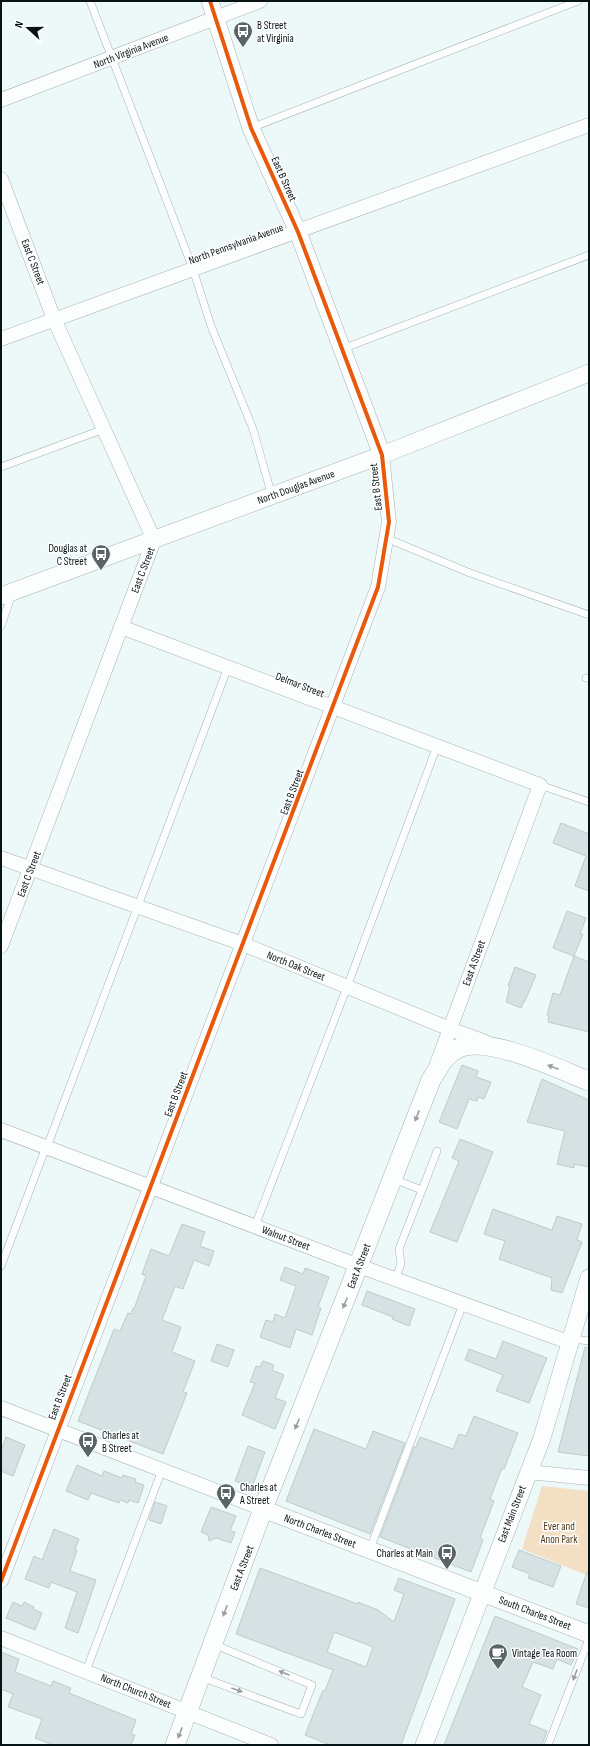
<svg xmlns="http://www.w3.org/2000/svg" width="590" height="1746" viewBox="0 0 590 1746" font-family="'Sofia Sans Condensed',sans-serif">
	<rect width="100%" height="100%" fill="#edf8f9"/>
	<!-- green -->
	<polygon fill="#f2dfc4" points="542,1486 589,1491 589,1576 522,1549"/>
	<!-- building -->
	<g fill="#d5e1e2" stroke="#becacb" fill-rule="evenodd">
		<polygon points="561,823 589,834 589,891 575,886 586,856 553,843"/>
		<polygon points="567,911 586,918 580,934 583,934 574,956 589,962 589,1032 548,1022 549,1015 547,1015 553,993 560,995 574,956 553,948"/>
		<polygon points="515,967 536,975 525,1001 524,1001 521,1008 506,1002 510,986 508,986"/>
		<polygon points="462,1065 478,1071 476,1077 491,1082 484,1099 478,1097 477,1101 469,1099 457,1129 439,1122"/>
		<polygon points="542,1079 589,1100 589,1167 574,1164 574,1168 557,1164 565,1131 527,1122"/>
		<polygon points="460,1139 493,1152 457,1242 430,1232 459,1161 452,1158"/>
		<polygon points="493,1209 552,1230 557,1216 582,1224 577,1240 582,1242 562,1293 551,1290 552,1278 499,1259 505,1241 484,1234"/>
		<polygon points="182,1224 205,1232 200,1246 214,1251 209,1266 194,1260 183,1289 175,1286 162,1320 181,1327 172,1352 195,1361 183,1392 187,1393 163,1454 78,1421 114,1329 120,1331 128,1313 131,1314 133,1308 134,1309 146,1276 142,1274 151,1249 169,1256"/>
		<polygon points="285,1267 303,1274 305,1268 329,1277 318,1307 321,1308 312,1335 296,1329 290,1348 260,1337 266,1320 273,1322 275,1314 285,1318 296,1286 280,1280"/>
		<polygon points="367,1291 415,1309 409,1326 392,1319 393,1317 362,1305"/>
		<polygon points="503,1341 547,1358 529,1403 496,1391 503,1375 465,1360 469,1349 496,1359"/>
		<polygon points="217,1344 234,1350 228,1367 211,1361"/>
		<polygon points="585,1347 589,1348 589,1456 558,1452"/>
		<polygon points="263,1361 274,1365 272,1370 284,1375 275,1398 286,1402 275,1429 242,1415 255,1383 250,1382 256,1366 260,1367"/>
		<polygon points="474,1416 518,1433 504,1469 502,1468 490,1499 494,1501 480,1538 483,1540 471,1572 380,1537 414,1447 416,1447 420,1437 453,1449 459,1434 466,1436"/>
		<polygon points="314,1429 366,1449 373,1431 405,1443 370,1534 286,1501"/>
		<polygon points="6,1437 25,1445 13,1476 1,1471 1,1451"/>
		<polygon points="248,1446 265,1452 252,1487 235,1481"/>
		<polygon points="77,1465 102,1476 104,1471 122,1478 123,1475 136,1479 135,1482 144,1485 138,1503 129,1500 128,1503 120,1500 119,1503 91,1493 88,1500 66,1491"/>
		<polygon points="155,1502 167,1506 161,1524 149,1520"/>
		<polygon points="211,1507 236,1516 230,1531 235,1532 231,1543 216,1538 209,1541 208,1535 201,1532"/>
		<polygon points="54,1529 79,1539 75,1549 77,1550 70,1571 96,1580 78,1633 65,1628 77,1592 51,1582 49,1588 25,1579 34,1556 42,1560"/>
		<polygon points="519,1550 561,1566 553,1587 528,1578 530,1574 512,1567"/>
		<path d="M260 1568 358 1604V1602L378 1610 394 1622 404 1594 394 1590 399 1578 455 1599 401 1745H330L305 1735 323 1690 325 1691 333 1670 236 1634ZM334 1632 373 1647 366 1667 327 1652Z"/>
		<polygon points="587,1572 589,1572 589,1608 576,1604"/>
		<polygon points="13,1602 22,1606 24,1602 34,1607 33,1609 42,1613 35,1630 6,1618"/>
		<polygon points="495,1616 578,1649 571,1665 557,1659 553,1669 533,1662 522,1687 541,1695 529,1724 547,1731 542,1745 444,1745"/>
		<polygon points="1,1652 19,1659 15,1672 51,1686 53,1681 71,1688 69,1693 136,1720 131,1734 135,1735 131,1745 53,1745 35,1738 42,1719 8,1707 13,1694 1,1689"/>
	</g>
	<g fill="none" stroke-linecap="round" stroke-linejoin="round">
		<defs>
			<g id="service">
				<polyline points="90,1 193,269 211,326 253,429 272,496"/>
				<polyline points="251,128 578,1"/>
				<polyline points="342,349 589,255"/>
				<polyline points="1,467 104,429"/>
				<polyline points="386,538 470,573 589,615"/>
				<polyline points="1,626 12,594"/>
				<polyline points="586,678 589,679"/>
				<polyline points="540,785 589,802"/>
				<polyline points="47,1147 228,667"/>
				<polyline points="393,1179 422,1190 437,1151"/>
				<polyline points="255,1226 347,987 437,746"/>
				<polyline points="1,1266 46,1147"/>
				<polyline points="395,1279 401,1264 399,1249 422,1190"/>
				<polyline points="572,1339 589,1341"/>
				<polyline points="370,1549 463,1304"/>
				<polyline points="86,1671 162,1470"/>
				<polyline points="201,1677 301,1714 312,1685 213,1644"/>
				<polyline points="548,1745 589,1639"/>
			</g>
			<g id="minor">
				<polyline points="1,100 260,1"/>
				<polyline points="1,179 54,319 154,540 1,946"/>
				<polyline points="1,339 589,125"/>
				<polyline points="121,627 540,785 437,1064"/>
				<polyline points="1,858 243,944 450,1029 486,1042"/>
				<polyline points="1,1130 359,1266 571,1343"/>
				<polyline points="1,1408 263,1509"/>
				<polyline points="528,1472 589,1478"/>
				<polyline points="1,1581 378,587 389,522 382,455"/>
				<polyline points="1,1638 271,1745"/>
			</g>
			<g id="tertiary">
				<polyline points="210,1 251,128 298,232 382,455"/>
				<polyline points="1,596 382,455 589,373"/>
				<polyline points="263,1509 589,1634"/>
				<polyline points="424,1745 542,1438 589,1278"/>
			</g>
			<path id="secondary" d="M175 1745 263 1509 431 1080C439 1067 445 1054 459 1048 488 1035 560 1070 589 1081"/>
		</defs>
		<!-- service casing -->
		<use href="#service" stroke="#a6b2b3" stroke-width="8"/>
		<!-- minor casing -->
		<use href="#minor" stroke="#a6b2b3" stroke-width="15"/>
		<!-- tertiary casing -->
		<use href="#tertiary" stroke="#a6b2b3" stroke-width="18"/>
		<!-- secondary casing -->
		<use href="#secondary" stroke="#a6b2b3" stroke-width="20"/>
		<!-- service -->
		<use href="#service" stroke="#fcfefe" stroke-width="7"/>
		<!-- minor -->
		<use href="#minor" stroke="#fcfefe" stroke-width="14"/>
		<!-- tertiary -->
		<use href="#tertiary" stroke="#fcfefe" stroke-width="17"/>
		<!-- secondary -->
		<use href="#secondary" stroke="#fcfefe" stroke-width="19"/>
		<defs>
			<polyline id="cycleway" points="1,1581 378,587 389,522 382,455 298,232 251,128 210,1"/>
		</defs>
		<!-- cycleway casing -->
		<use href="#cycleway" stroke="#fff" stroke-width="6"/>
		<!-- cycleway -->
		<use href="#cycleway" stroke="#e8590c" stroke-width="4"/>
	</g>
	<!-- one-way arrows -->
	<defs><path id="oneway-solid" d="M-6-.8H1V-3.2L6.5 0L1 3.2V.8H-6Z"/></defs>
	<g fill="#9aa0a1">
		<use href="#oneway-solid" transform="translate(553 1067) rotate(-159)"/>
		<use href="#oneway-solid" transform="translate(417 1116) rotate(111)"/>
		<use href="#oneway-solid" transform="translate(345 1303) rotate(112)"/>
		<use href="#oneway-solid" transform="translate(297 1424) rotate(112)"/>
		<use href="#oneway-solid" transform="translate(225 1611) rotate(111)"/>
		<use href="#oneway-solid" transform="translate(284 1673) rotate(-157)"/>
		<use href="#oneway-solid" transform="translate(575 1675) rotate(111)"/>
		<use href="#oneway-solid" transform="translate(237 1690) rotate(20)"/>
		<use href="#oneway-solid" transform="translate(180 1733) rotate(111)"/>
	</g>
	<!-- icons -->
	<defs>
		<symbol id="bus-pin" viewBox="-11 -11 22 30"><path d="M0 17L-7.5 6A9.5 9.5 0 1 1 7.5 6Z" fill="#586465" stroke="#fff"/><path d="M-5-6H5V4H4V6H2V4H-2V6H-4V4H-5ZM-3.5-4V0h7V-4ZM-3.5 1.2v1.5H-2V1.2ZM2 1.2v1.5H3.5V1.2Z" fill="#fff"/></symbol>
		<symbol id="cafe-pin" viewBox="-11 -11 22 30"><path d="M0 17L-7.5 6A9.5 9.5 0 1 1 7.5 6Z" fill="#586465" stroke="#fff"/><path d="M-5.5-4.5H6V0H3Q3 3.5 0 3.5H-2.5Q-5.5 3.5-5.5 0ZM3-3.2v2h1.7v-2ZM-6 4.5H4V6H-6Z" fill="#fff"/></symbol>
	</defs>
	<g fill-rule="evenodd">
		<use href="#bus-pin" x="232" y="20" width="22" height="30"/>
		<use href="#bus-pin" x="90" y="543" width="22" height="30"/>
		<use href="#bus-pin" x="77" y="1430" width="22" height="30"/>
		<use href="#bus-pin" x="215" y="1482" width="22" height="30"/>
		<use href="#bus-pin" x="436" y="1542" width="22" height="30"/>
		<use href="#cafe-pin" x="487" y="1642" width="22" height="30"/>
	</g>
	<g text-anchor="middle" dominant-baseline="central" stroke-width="3" stroke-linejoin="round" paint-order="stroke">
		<!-- poi labels -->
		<g font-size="11" fill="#071415" stroke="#fff" text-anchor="start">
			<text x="257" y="25">B Street<tspan x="257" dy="13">at Virginia</tspan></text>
			<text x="87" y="548" text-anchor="end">Douglas at<tspan x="87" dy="13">C Street</tspan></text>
			<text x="102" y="1435">Charles at<tspan x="102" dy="13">B Street</tspan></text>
			<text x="240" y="1487">Charles at<tspan x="240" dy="13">A Street</tspan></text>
			<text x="433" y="1553" text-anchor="end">Charles at Main</text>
			<text x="512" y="1653">Vintage Tea Room</text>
		</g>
		<!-- street labels -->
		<g font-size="11" fill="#071415" stroke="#fff">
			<text transform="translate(131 51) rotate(-21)">North Virginia Avenue</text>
			<text transform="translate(284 179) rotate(66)">East B Street</text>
			<text transform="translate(236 244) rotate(-20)">North Pennsylvania Avenue</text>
			<text transform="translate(33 262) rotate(69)">East C Street</text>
			<text transform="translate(296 487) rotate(-20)">North Douglas Avenue</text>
			<text transform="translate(376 487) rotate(-96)">East B Street</text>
			<text transform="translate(143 570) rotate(-69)">East C Street</text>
			<text transform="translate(300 685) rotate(21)">Delmar Street</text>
			<text transform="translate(292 792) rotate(-69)">East B Street</text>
			<text transform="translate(29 874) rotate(-69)">East C Street</text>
			<text transform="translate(474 963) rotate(-70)">East A Street</text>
			<text transform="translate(296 966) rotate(22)">North Oak Street</text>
			<text transform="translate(176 1094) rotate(-69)">East B Street</text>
			<text transform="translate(286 1238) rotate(21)">Walnut Street</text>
			<text transform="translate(359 1266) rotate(-69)">East A Street</text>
			<text transform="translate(60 1397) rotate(-69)">East B Street</text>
			<text transform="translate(512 1514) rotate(-69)">East Main Street</text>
			<text transform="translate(320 1531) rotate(21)">North Charles Street</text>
			<text transform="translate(242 1568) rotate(-69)">East A Street</text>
			<text transform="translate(535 1613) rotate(21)">South Charles Street</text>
			<text transform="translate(136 1691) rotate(22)">North Church Street</text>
		</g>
		<!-- park labels -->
		<g font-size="11" fill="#533917" stroke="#fff">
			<text x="559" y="1526">Ever and<tspan x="559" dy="13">Anon Park</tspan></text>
		</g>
	</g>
	<!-- border -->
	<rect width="590" height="1746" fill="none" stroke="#071415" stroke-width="4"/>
	<!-- north arrow -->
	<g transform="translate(28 28) rotate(291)" stroke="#ffffff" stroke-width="3" paint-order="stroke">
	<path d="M0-3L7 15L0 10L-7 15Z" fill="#071415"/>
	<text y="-6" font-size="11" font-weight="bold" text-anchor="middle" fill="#071415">N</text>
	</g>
</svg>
